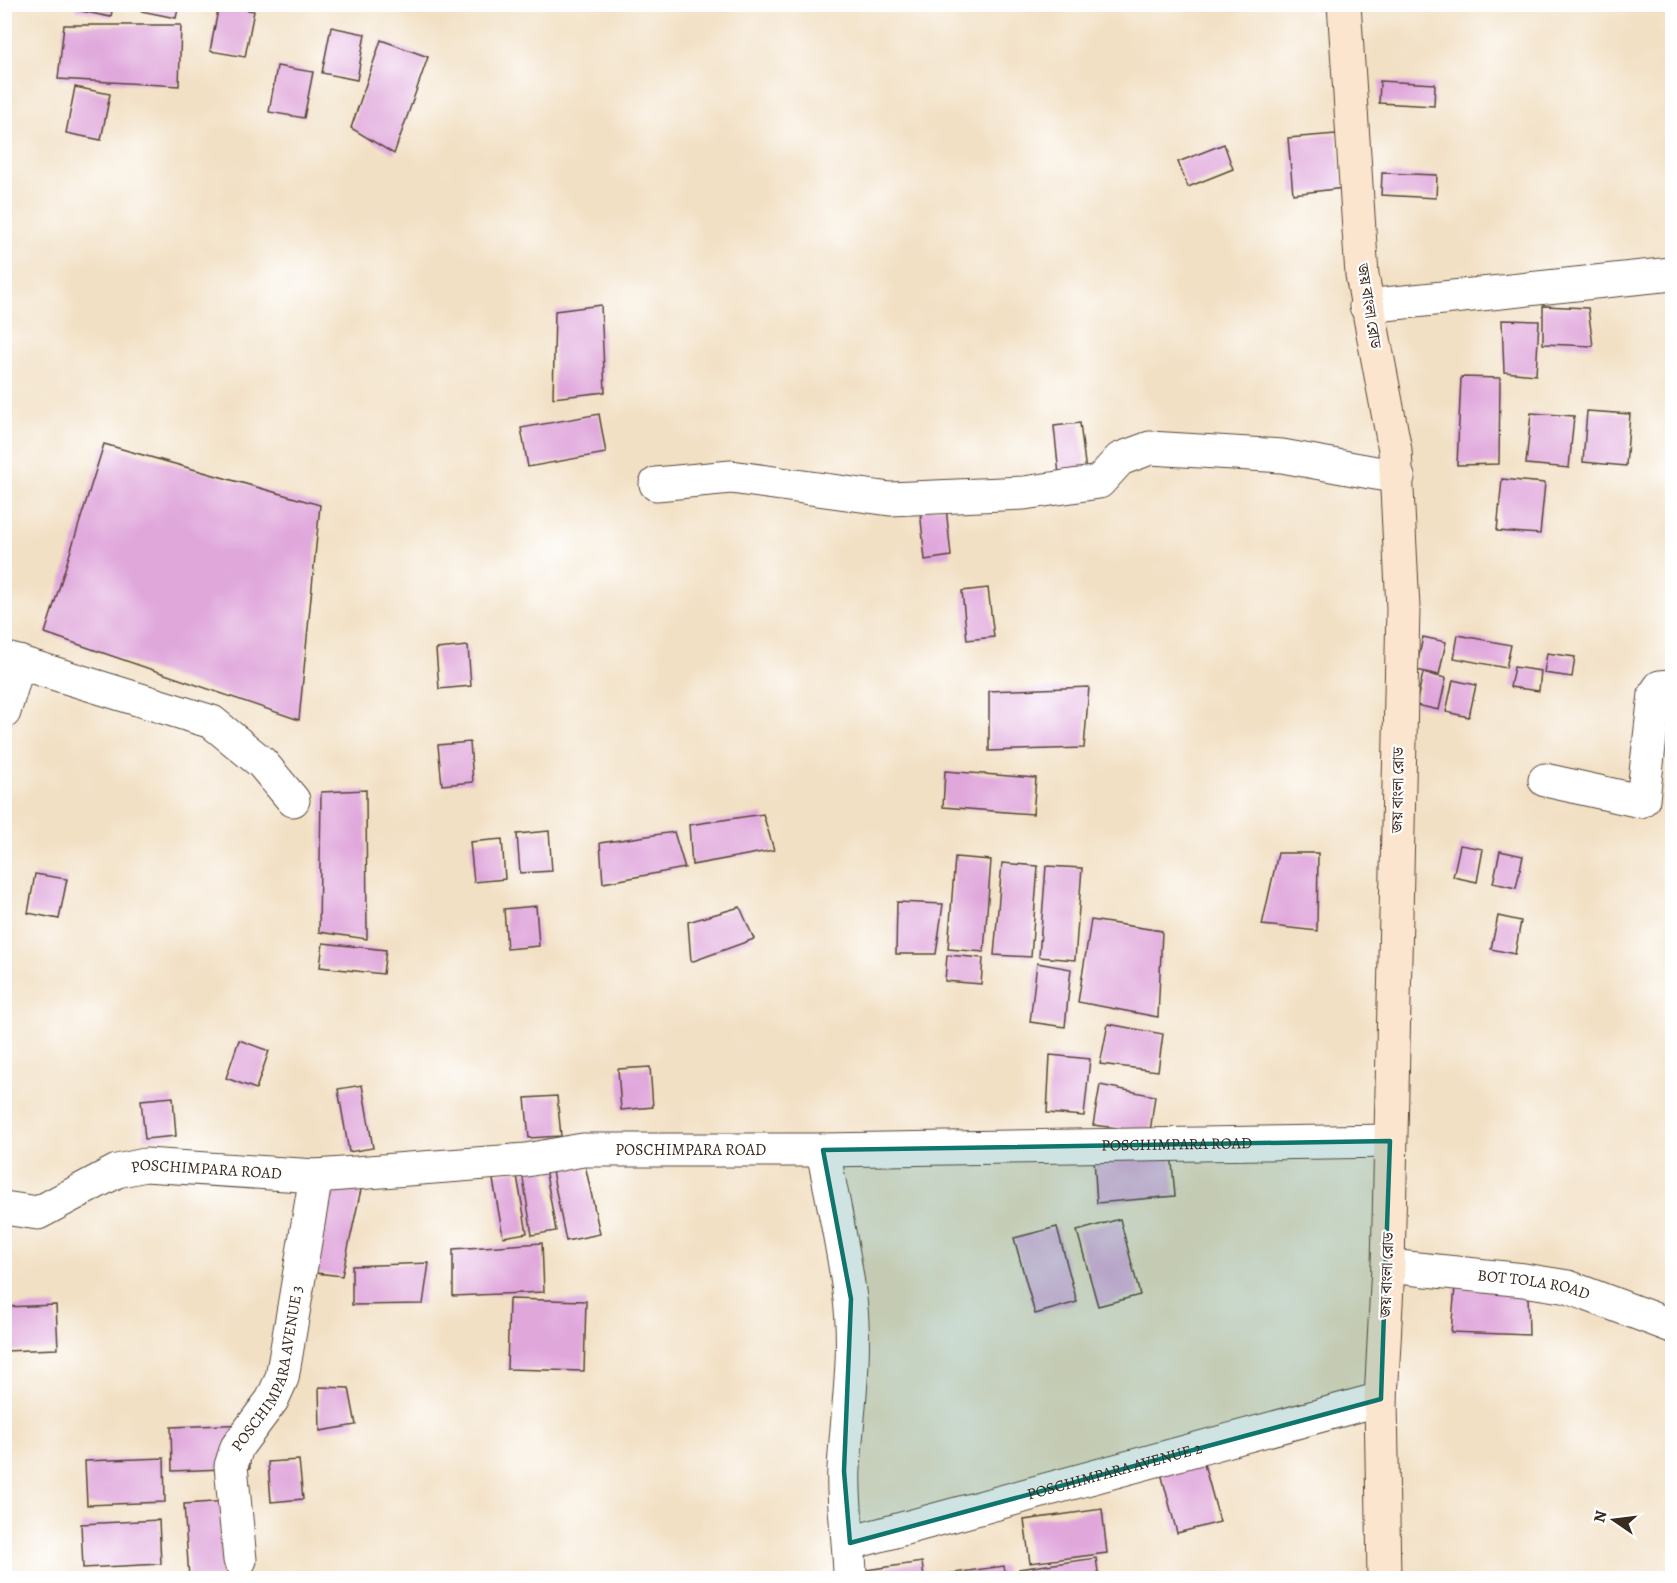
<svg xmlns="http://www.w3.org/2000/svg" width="1677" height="1583" viewBox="0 0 1677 1583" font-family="Alegreya,'Noto Serif Bengali',serif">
	<rect width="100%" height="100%" fill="#fff"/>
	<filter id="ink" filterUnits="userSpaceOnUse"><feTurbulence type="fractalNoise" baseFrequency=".0167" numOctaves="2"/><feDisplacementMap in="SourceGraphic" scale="12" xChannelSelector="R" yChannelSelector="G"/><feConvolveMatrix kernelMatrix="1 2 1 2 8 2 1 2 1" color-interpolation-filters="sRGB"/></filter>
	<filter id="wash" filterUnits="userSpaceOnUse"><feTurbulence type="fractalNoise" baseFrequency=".008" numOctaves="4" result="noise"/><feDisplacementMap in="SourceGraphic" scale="24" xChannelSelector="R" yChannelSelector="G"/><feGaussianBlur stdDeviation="1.35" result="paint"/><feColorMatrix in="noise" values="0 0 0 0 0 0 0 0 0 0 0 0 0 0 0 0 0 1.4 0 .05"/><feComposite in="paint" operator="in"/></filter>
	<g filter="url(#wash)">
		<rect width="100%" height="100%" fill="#f2e0c4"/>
		<g id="blocks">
			<!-- building -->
			<g fill="#e0a7db">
				<polygon points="77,4 113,4 111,17 75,10"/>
				<polygon points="142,4 179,4 176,18 141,11"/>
				<polygon points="219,5 254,11 245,57 210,51"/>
				<polygon points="64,25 181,25 179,86 58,79"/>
				<polygon points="331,27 365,34 357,80 322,73"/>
				<polygon points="381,40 428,57 394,154 351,128"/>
				<polygon points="277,66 313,72 304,118 269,112"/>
				<polygon points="1380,81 1435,84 1434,106 1379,103"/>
				<polygon points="75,87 110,94 101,140 66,133"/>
				<polygon points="1336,134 1344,188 1293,194 1288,138"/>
				<polygon points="1224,144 1233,169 1188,187 1178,162"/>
				<polygon points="1382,173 1437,175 1436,198 1381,195"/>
				<polygon points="601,305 605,392 553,398 555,311"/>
				<polygon points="1543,306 1588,308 1593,346 1543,344"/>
				<polygon points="1502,320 1539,321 1536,375 1504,372"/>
				<polygon points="1461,377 1500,378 1499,464 1457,465"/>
				<polygon points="1587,411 1630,414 1626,466 1583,462"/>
				<polygon points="1531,413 1574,416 1569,468 1526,464"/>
				<polygon points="599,414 606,453 528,467 521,428"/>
				<polygon points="1080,423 1086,472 1059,475 1054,426"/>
				<polygon points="104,444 320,505 299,720 45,633"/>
				<polygon points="1502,479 1545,483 1540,534 1497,531"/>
				<polygon points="946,507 951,556 925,560 920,510"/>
				<polygon points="988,588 994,637 967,640 962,591"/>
				<polygon points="1458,635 1511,645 1506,668 1454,658"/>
				<polygon points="1423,637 1446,642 1439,675 1416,670"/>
				<polygon points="468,646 471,686 439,689 436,649"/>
				<polygon points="1547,653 1575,657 1572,677 1544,673"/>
				<polygon points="1514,667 1541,671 1539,691 1510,687"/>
				<polygon points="1423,673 1446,678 1439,710 1416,705"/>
				<polygon points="1453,680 1476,685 1469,717 1446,712"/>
				<polygon points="1089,687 1084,748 989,751 989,691"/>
				<polygon points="470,742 473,782 442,785 438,745"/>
				<polygon points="945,771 1036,778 1033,814 943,807"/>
				<polygon points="366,790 367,939 319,932 321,792"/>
				<polygon points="763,814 774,850 692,865 689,825"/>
				<polygon points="549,831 552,871 520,873 517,834"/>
				<polygon points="674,832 685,868 603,883 600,843"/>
				<polygon points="502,839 505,879 474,882 470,842"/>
				<polygon points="1460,845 1483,849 1477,882 1453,877"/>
				<polygon points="1500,851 1523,856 1516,888 1493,883"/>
				<polygon points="1278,853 1318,853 1317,931 1262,925"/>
				<polygon points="955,857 991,860 984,952 948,949"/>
				<polygon points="1002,863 1038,866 1031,957 994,955"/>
				<polygon points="1046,866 1082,868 1075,960 1039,957"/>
				<polygon points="35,874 67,879 59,919 28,913"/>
				<polygon points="897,902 943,904 936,954 896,954"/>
				<polygon points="536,906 539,946 507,949 504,909"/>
				<polygon points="740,907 754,939 691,962 688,922"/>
				<polygon points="1498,916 1521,921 1515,954 1491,949"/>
				<polygon points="1091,920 1162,931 1158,1017 1078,1002"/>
				<polygon points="323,943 386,950 383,974 320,967"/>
				<polygon points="947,955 983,958 981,984 945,981"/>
				<polygon points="1037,963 1071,969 1065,1027 1030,1022"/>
				<polygon points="1108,1024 1163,1034 1158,1071 1100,1064"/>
				<polygon points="239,1040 269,1051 256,1089 226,1078"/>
				<polygon points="1050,1055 1090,1059 1084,1116 1047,1113"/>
				<polygon points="650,1067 653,1107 621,1110 618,1069"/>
				<polygon points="362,1085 373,1148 349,1152 338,1089"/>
				<polygon points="1100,1085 1155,1096 1150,1132 1093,1125"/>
				<polygon points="557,1096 561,1136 529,1138 525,1098"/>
				<polygon points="173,1097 176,1136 145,1139 141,1100"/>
				<polygon points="1171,1152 1175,1196 1097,1203 1094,1159"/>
				<polygon points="584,1160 600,1234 566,1241 551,1166"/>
				<polygon points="545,1168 556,1231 532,1235 522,1172"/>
				<polygon points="516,1170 527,1233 503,1237 492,1174"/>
				<polygon points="331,1184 362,1185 342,1276 316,1273"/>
				<polygon points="1120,1219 1140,1295 1098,1306 1077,1231"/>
				<polygon points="1057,1227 1077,1302 1035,1314 1014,1238"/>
				<polygon points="542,1243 544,1292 453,1296 453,1249"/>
				<polygon points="429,1263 423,1304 352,1305 352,1266"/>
				<polygon points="1455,1287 1528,1293 1529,1335 1451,1332"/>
				<polygon points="509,1299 586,1301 584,1371 507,1369"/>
				<polygon points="56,1305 58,1349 4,1351 4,1307"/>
				<polygon points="319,1387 349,1388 356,1425 320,1431"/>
				<polygon points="249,1424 250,1468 172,1471 171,1427"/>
				<polygon points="1199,1446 1220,1522 1177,1533 1157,1458"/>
				<polygon points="164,1458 165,1502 87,1505 85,1461"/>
				<polygon points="299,1460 303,1499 271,1502 268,1462"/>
				<polygon points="228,1501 233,1578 189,1578 184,1504"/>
				<polygon points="1102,1509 1107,1553 1030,1563 1024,1520"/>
				<polygon points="159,1520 161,1564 83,1568 81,1524"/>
				<polygon points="1096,1558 1099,1578 1021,1578 1019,1569"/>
				<polygon points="922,1562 924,1578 845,1578 845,1573"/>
				<polygon points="1004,1566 1006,1578 925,1578 925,1577"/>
				<polygon points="158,1574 158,1578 126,1578 126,1577"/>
			</g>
		</g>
	</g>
	<g filter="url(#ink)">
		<use href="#blocks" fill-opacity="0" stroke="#564537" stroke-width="1.5"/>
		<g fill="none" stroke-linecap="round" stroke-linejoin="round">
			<defs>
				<g id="street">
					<polyline points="1366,306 1672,274"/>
					<polyline points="656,484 731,477 890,499 1024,493 1099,482 1120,459 1150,448 1282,456 1398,477"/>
					<polyline points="4,658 212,722 262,763 293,800"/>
					<polyline points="4,712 19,662"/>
					<polyline points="1545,780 1640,801 1643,799 1655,694 1660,687 1672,686"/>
					<path d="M823 1150C832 1199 844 1249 850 1299 857 1355 847 1413 844 1469 842 1505 850 1542 850 1578"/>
					<path id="s1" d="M4 1208 38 1213 117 1171 145 1165 316 1176 526 1160 583 1150H823L1390 1141"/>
					<path id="s2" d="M1388 1266 1524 1280 1568 1287 1672 1326"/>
					<path id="s3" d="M850 1543 1381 1399"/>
					<path id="s4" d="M240 1560 231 1466 237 1447 272 1400 282 1378 316 1176"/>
				</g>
				<polyline id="secondary" points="1344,4 1362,275 1395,450 1403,608 1388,1266 1381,1399 1384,1578"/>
			</defs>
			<!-- street casing -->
			<use href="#street" stroke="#564537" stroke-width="35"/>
			<!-- secondary casing -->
			<use href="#secondary" stroke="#564537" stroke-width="35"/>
			<!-- street -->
			<use href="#street" stroke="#fff" stroke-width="33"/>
			<!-- secondary -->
			<use href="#secondary" stroke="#fbe5cf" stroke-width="33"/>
		</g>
	</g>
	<!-- marked area -->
	<path fill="#0f766e" fill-opacity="0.2" stroke="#0f766e" stroke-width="4.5" stroke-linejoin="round" d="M1390 1141 1381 1399 850 1543 844 1471 851 1299 823 1150Z"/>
	<g text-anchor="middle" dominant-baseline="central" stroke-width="4.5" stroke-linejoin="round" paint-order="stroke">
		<!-- street labels -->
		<g font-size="16" fill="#3b2a1e" stroke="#fff">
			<text transform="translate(1369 306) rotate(81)">জয় বাংলা রোড</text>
			<text transform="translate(1398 790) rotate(-89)">জয় বাংলা রোড</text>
			<text stroke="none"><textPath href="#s1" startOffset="1186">POSCHIMPARA ROAD</textPath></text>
			<text stroke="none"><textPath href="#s1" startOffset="700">POSCHIMPARA ROAD</textPath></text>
			<text stroke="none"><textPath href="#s1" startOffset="214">POSCHIMPARA ROAD</textPath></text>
			<text transform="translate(1387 1275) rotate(-88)">জয় বাংলা রোড</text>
			<text stroke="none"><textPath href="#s2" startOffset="147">BOT TOLA ROAD</textPath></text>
			<text stroke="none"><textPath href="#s4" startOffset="201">POSCHIMPARA AVENUE 3</textPath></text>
			<text stroke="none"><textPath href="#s3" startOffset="274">POSCHIMPARA AVENUE 2</textPath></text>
		</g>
	</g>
	<!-- margin -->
	<rect width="1677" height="1583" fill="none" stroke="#fff" stroke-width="24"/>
	<!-- north arrow -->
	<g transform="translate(1614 1520) rotate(284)" stroke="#ffffff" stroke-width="4.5" paint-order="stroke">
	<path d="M0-4.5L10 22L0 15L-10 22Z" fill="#3b2a1e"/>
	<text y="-9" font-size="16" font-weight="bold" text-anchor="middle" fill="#3b2a1e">N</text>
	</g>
</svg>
